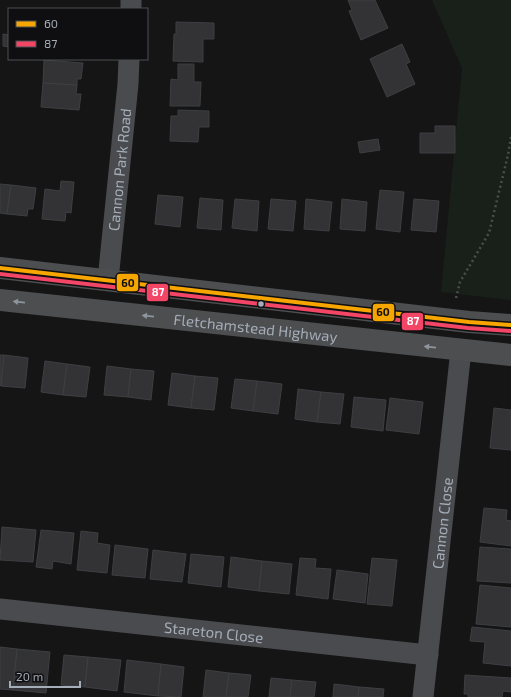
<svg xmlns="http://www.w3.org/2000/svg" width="511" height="697" viewBox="0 0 511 697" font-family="'Exo 2',sans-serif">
	<rect width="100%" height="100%" fill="#151515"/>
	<!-- green -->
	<polygon fill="#192019" points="432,0 511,0 511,300 441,292 462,68"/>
	<!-- building -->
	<g fill="#333335" stroke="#3d3f42">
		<polygon points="348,0 375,0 388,28 361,40 349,11 352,10"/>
		<polygon points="176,22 214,23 214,39 203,39 203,62 173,61 174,34 176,34"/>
		<polygon points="3,34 9,35 9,47 3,46"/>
		<polygon points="402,44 410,62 406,64 415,84 387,97 370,59"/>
		<polygon points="44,60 83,63 81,79 77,79 77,85 43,83"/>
		<polygon points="178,64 194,64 194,82 201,82 200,106 170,106 171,79 178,80"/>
		<polygon points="43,83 77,85 76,94 81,94 79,110 41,107"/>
		<polygon points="178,110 209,111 209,127 199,127 198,142 170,141 171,116 178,116"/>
		<polygon points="435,126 455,126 455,153 420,153 420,133 435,133"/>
		<polygon points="378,139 380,150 360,153 358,142"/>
		<polygon points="61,181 74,182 71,213 66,212 65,221 42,219 45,189 60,191"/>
		<polygon points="0,184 11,185 7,214 0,213"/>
		<polygon points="11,185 36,188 33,209 28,209 27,216 7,214"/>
		<polygon points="380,190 404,192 400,232 376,229"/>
		<polygon points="158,195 183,197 180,227 155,224"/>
		<polygon points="200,198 223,200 221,230 197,228"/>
		<polygon points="235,199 259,201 257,231 232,228"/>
		<polygon points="271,199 296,201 293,231 268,229"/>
		<polygon points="306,199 332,202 329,231 304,229"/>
		<polygon points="342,199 367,202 365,231 340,229"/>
		<polygon points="414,199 439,201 436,232 411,230"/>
		<polygon points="0,355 4,355 1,386 0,385"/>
		<polygon points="4,355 28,358 25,388 1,386"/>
		<polygon points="45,361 67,364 63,395 41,392"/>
		<polygon points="67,364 90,367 86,397 63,395"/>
		<polygon points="107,366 131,369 128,397 104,395"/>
		<polygon points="131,369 154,371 151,400 128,397"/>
		<polygon points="172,373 195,376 191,408 168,405"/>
		<polygon points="195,376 218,378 214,410 191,408"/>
		<polygon points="235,379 257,381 253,411 231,408"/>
		<polygon points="257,381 282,384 278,414 253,411"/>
		<polygon points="298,389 321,392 317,422 295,419"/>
		<polygon points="321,392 344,394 340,424 317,422"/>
		<polygon points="354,397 386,400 383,431 351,427"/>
		<polygon points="390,398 423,402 419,434 386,430"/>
		<polygon points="494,408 511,410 511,450 490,448"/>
		<polygon points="484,508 507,510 506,520 511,521 511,546 480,542"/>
		<polygon points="2,527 36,530 33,562 0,560"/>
		<polygon points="41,530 74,533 71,564 53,561 52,569 36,567"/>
		<polygon points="81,531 98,533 97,543 110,545 107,573 77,570"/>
		<polygon points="115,545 148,549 145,578 112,575"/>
		<polygon points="480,547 511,549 511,583 477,581"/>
		<polygon points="153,550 186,554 182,582 150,579"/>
		<polygon points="191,554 224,557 221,587 188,583"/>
		<polygon points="231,557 262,561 259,591 228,587"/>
		<polygon points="300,558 316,559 315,568 331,569 328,599 296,595"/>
		<polygon points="372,558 397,560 392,606 367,604"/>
		<polygon points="262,561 292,564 289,594 259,591"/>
		<polygon points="337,570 368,574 365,603 333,599"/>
		<polygon points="480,585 511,588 511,627 476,624"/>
		<polygon points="472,627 511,631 511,666 483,663 485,642 470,641"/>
		<polygon points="0,647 17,649 13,690 0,689"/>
		<polygon points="17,649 50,652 46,693 13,690"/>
		<polygon points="64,655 88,657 85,687 61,685"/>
		<polygon points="88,657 121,660 117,691 85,687"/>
		<polygon points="127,660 161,664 158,696 124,692"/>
		<polygon points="161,664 184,667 181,697 158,696"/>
		<polygon points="206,670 229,673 226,697 203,697"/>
		<polygon points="229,673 251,675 248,697 226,697"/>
		<polygon points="465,675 511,678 511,692 503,691 502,697 468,697 468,694 464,694"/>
		<polygon points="271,678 292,680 290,697 269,697"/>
		<polygon points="292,680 316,682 314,697 290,697"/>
		<polygon points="334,684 359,687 358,697 333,697"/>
		<polygon points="359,687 384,689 383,697 358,697"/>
	</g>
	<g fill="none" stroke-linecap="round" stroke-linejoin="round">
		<!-- path -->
		<polyline stroke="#4b4d50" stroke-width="2.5" stroke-dasharray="2 3" stroke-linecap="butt" points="456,298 460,282 489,233 508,155 511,137"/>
		<!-- minor -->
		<g stroke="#494b4e" stroke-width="21">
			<polyline points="131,9 131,0"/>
			<path id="s1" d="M108 280 128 84 129 59"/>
			<path id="s2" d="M0 609 428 655"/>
			<path id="s3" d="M423 697 461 350"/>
		</g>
		<!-- trunk -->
		<g stroke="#4c4e50" stroke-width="22">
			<polyline points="0,268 469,322 511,325"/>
			<path id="s4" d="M0 300 511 355"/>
		</g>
		<defs>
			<polyline id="bus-1" points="0,268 469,322 511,325"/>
			<polyline id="bus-2" points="0,274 468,328 511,331"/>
		</defs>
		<!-- bus-1 casing -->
		<use href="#bus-1" stroke="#0f0f11" stroke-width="7"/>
		<!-- bus-2 casing -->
		<use href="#bus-2" stroke="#0f0f11" stroke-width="7"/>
		<!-- bus-1 -->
		<use href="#bus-1" stroke="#f7a600" stroke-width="4"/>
		<!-- bus-2 -->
		<use href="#bus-2" stroke="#f34667" stroke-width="4"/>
	</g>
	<!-- one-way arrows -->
	<defs><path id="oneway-solid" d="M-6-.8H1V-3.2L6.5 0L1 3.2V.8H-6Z"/></defs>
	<g fill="#8f959e">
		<use href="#oneway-solid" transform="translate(19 302) rotate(-174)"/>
		<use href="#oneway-solid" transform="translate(148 316) rotate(-174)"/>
		<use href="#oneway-solid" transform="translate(430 347) rotate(-174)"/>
	</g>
	<!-- markers -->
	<circle fill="#a5adb8" stroke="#0f0f11" stroke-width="1.5" cx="261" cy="304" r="3.5"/>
	<g text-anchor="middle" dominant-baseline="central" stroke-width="3.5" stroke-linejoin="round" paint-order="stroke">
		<!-- street labels -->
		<g font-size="15" fill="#a5adb8" stroke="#0f0f11">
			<text stroke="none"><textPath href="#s1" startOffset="111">Cannon Park Road</textPath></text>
			<text stroke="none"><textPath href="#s4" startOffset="257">Fletchamstead Highway</textPath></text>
			<text stroke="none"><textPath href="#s3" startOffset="175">Cannon Close</textPath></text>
			<text stroke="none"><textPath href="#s2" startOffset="215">Stareton Close</textPath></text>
		</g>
	</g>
	<g stroke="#0f0f11" stroke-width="1.5">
		<rect x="116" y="273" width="23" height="19" rx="4" fill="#f7a600"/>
		<rect x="146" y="283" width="23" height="19" rx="4" fill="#f34667"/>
		<rect x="372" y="303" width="23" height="19" rx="4" fill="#f7a600"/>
		<rect x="401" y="312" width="23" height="19" rx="4" fill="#f34667"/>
	</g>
	<g font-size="11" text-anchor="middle" font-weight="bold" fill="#fff">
		<text x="158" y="296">87</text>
		<text x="413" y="325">87</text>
	</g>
	<g font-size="11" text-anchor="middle" font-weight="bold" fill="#111">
		<text x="128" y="287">60</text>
		<text x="383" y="316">60</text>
	</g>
	<!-- legend -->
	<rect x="8" y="8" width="140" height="52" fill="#0f0f11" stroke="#4b4e54"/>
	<rect x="16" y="21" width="20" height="6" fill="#f7a600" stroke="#4b4e54"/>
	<text x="44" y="28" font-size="12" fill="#a5adb8">60</text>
	<rect x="16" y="41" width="20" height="6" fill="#f34667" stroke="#4b4e54"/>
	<text x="44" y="48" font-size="12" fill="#a5adb8">87</text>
	<!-- scale -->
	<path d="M10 681v6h70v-6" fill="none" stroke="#a5adb8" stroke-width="2"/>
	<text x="16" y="681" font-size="12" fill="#a5adb8" stroke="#0f0f11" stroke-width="3" paint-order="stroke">20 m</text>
</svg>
